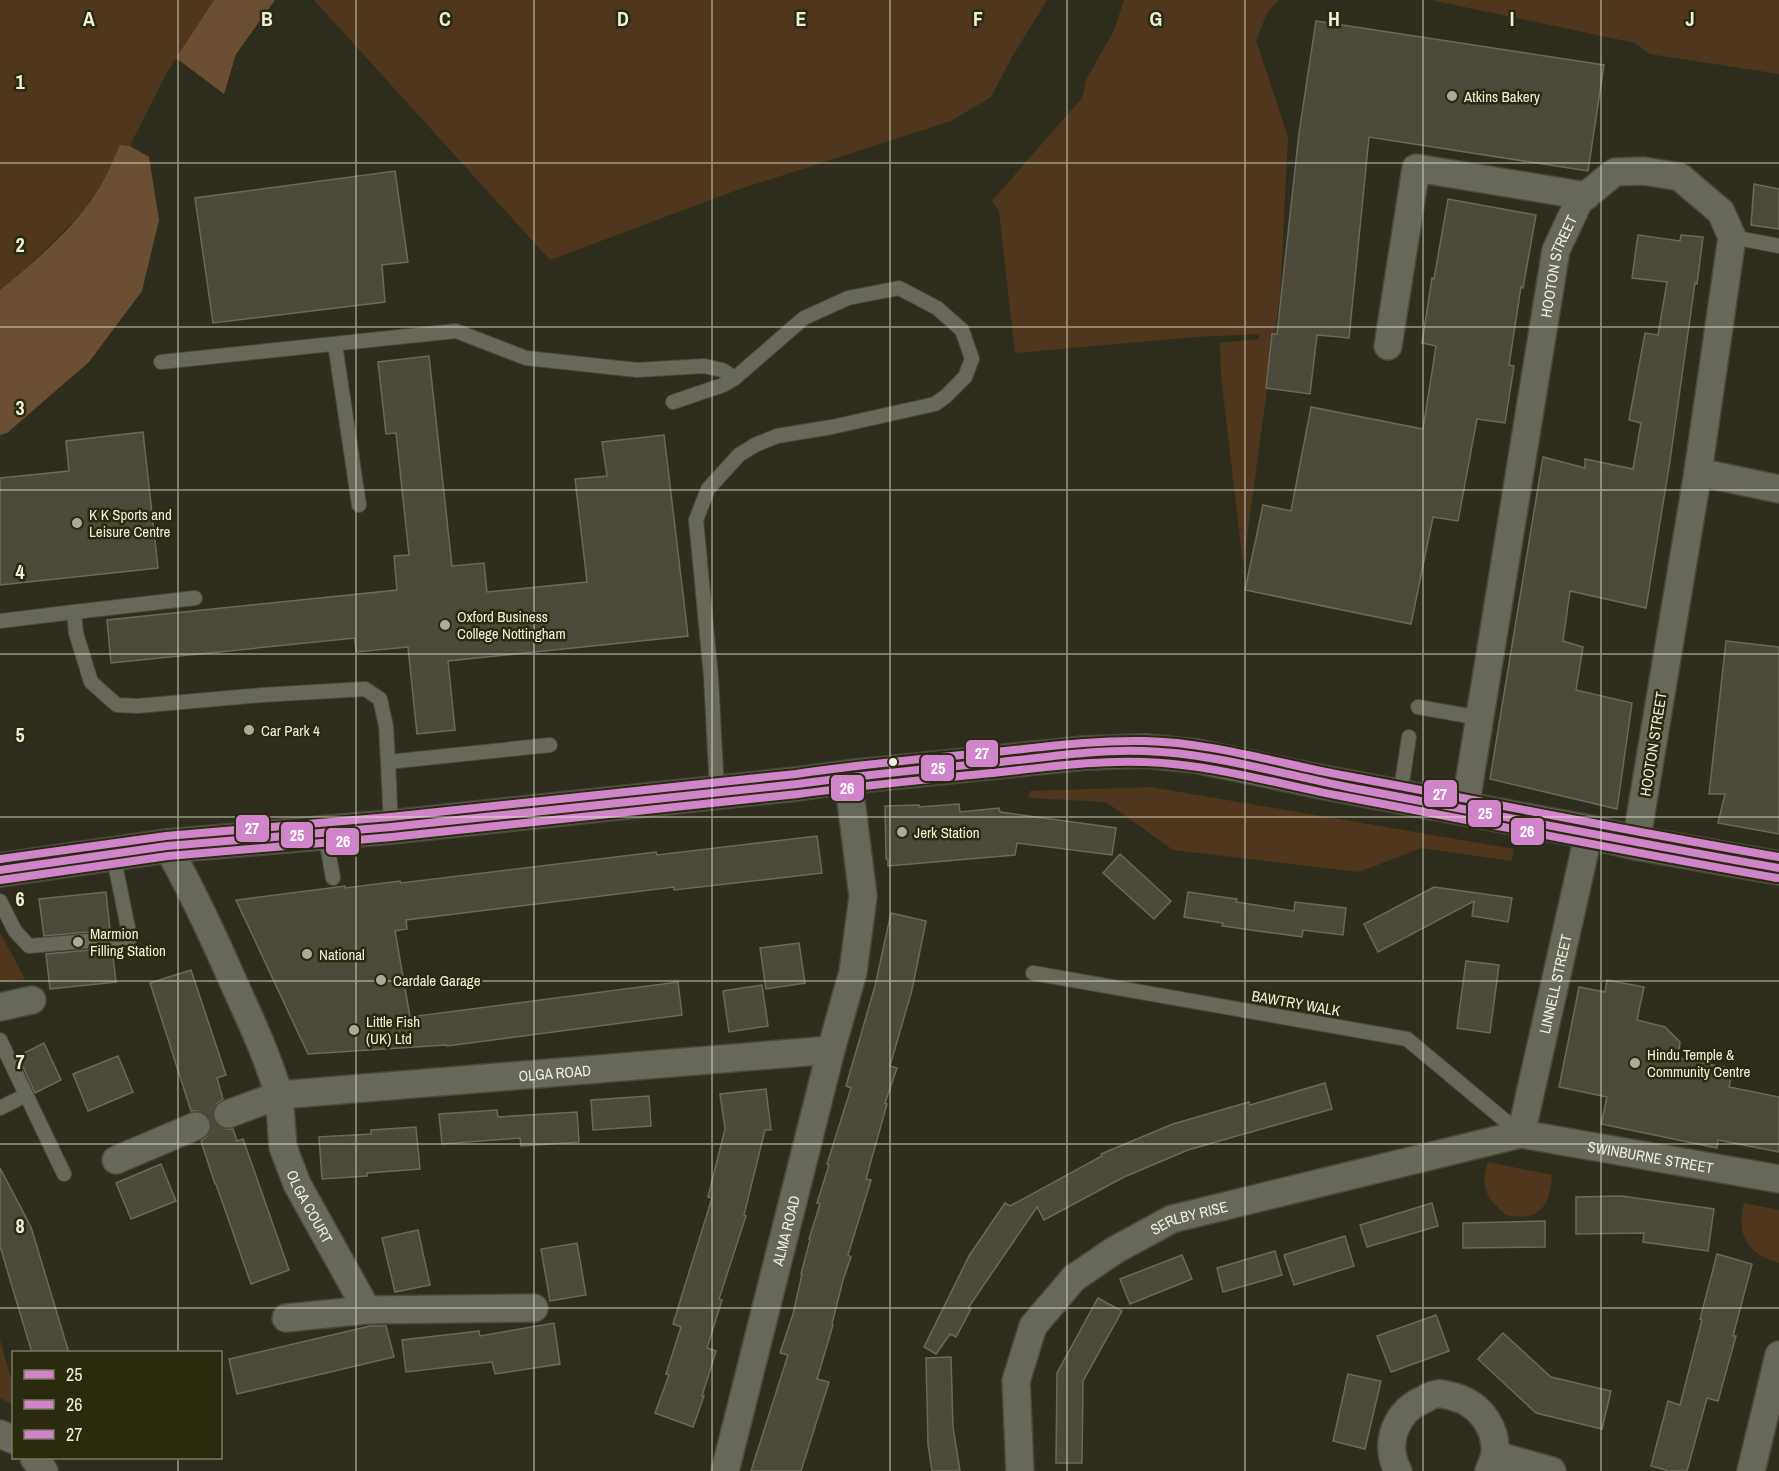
<svg xmlns="http://www.w3.org/2000/svg" width="1779" height="1471" viewBox="0 0 1779 1471" font-family="'Archivo Narrow',sans-serif">
	<rect width="100%" height="100%" fill="#2f2e1e"/>
	<!-- green -->
	<g fill="#4e371d">
		<polygon points="0,0 214,0 167,72 111,183 22,273 0,290"/>
		<polygon points="314,0 1047,0 1012,57 991,97 951,121 737,190 550,260"/>
		<polygon points="1124,0 1279,0 1268,11 1256,40 1288,137 1280,296 1243,565 1221,375 1220,343 1259,339 1259,334 1195,337 1015,353 999,212 992,201 1082,98 1086,80 1114,30"/>
		<polygon points="1431,0 1779,0 1779,74 1649,54 1635,43"/>
		<polygon points="1151,787 1514,849 1512,861 1421,848 1359,872 1173,850 1106,802 1028,798 1030,791"/>
		<polygon points="0,932 25,979 0,982"/>
		<path d="M1488 1162 1552 1175C1550 1206 1540 1222 1506 1215 1486 1197 1480 1189 1488 1162Z"/>
		<path d="M1744 1203 1779 1210V1263C1747 1253 1736 1236 1744 1203Z"/>
		<polygon points="0,1340 13,1386 13,1405 0,1398"/>
	</g>
	<!-- forest -->
	<g fill="#6a4f33">
		<polygon points="214,0 275,0 236,54 224,94 176,58"/>
		<path d="M120 145 130 146 149 157 159 220 142 291 89 362 7 433 0 435V290C33 264 79 223 100 187 108 173 114 159 120 145Z"/>
	</g>
	<!-- building -->
	<g fill="#4c493a" stroke="#6b685b" stroke-width="1.5">
		<polygon points="1316,21 1604,65 1588,171 1369,137 1349,338 1317,335 1310,394 1266,388 1272,334 1277,334 1299,133"/>
		<polygon points="395,171 408,262 382,265 385,302 213,323 195,198"/>
		<polygon points="1754,184 1779,189 1779,229 1751,225"/>
		<polygon points="1448,199 1536,215 1523,288 1521,287 1509,365 1514,366 1505,423 1477,419 1458,521 1433,517 1411,624 1245,590 1263,505 1291,511 1311,407 1423,429 1436,346 1422,343 1432,278 1434,279"/>
		<polygon points="1638,235 1680,241 1681,235 1703,237 1697,284 1695,283 1670,461 1646,608 1570,591 1563,641 1583,647 1576,690 1632,703 1617,809 1490,779 1543,457 1585,468 1585,459 1633,469 1641,423 1629,420 1645,333 1658,335 1667,282 1632,278"/>
		<polygon points="429,356 452,566 484,563 487,592 587,582 575,479 607,476 602,442 664,435 688,636 448,661 455,730 417,734 408,647 356,652 355,638 111,663 107,620 397,590 394,556 409,555 396,433 386,434 378,362"/>
		<polygon points="143,432 158,568 0,585 0,478 69,471 66,441"/>
		<polygon points="1726,641 1779,647 1779,834 1718,823 1725,794 1709,794"/>
		<polygon points="959,804 960,812 999,808 1000,812 1116,828 1112,855 1017,843 1015,855 888,866 888,859 886,859 885,806 919,805 919,807"/>
		<polygon points="817,836 822,873 674,890 674,887 406,920 407,929 395,931 410,1017 678,982 682,1015 447,1046 446,1045 308,1054 236,900 345,886 345,888 400,881 401,883 656,852 657,855"/>
		<polygon points="1120,854 1171,901 1154,919 1103,873"/>
		<polygon points="1434,887 1512,898 1508,922 1472,916 1474,901 1378,952 1364,924"/>
		<polygon points="106,892 110,930 44,936 39,899"/>
		<polygon points="1188,892 1237,899 1236,902 1294,911 1295,902 1346,908 1343,935 1303,930 1302,937 1222,926 1223,923 1184,917"/>
		<polygon points="891,913 926,921 912,990 890,1066 897,1068 885,1103 887,1104 866,1179 871,1180 848,1255 851,1257 843,1280 832,1324 833,1325 817,1379 829,1382 801,1471 751,1471 788,1355 780,1353 793,1314 802,1274 801,1274 810,1240 809,1239 820,1204 817,1203 829,1165 827,1164 851,1088 846,1086 875,986"/>
		<polygon points="799,943 805,983 766,989 760,948"/>
		<polygon points="112,948 116,982 50,989 46,954"/>
		<polygon points="1466,961 1499,965 1490,1033 1457,1028"/>
		<polygon points="191,970 226,1075 217,1078 223,1099 216,1104 212,1112 213,1119 218,1126 225,1129 233,1129 237,1141 243,1139 289,1270 251,1284 216,1184 215,1184 201,1141 209,1135 212,1127 211,1120 205,1113 198,1111 191,1111 150,983"/>
		<polygon points="1607,980 1644,987 1637,1020 1665,1027 1680,1042 1678,1058 1733,1069 1729,1087 1779,1097 1779,1152 1718,1140 1717,1148 1601,1124 1607,1097 1559,1087 1579,987 1605,992"/>
		<polygon points="762,985 768,1026 729,1032 723,991"/>
		<polygon points="44,1043 61,1080 35,1093 18,1056"/>
		<polygon points="118,1056 133,1092 88,1111 73,1074"/>
		<polygon points="1325,1083 1332,1109 1188,1150 1124,1177 1044,1220 1037,1207 968,1308 971,1309 956,1337 950,1334 936,1354 924,1347 969,1256 1005,1203 1010,1206 1102,1156 1101,1154 1173,1124 1249,1102 1250,1105"/>
		<polygon points="766,1089 771,1130 765,1130 744,1215 746,1216 719,1299 722,1300 707,1348 716,1351 702,1396 704,1396 693,1427 655,1413 669,1375 666,1374 681,1327 673,1324 712,1198 708,1197 725,1129 720,1094"/>
		<polygon points="649,1096 651,1126 593,1130 591,1100"/>
		<polygon points="497,1110 498,1117 577,1112 579,1142 521,1146 520,1138 442,1144 439,1114"/>
		<polygon points="416,1127 420,1169 367,1173 367,1176 322,1179 319,1137 371,1134 371,1130"/>
		<polygon points="161,1164 176,1201 131,1219 116,1183"/>
		<polygon points="0,1168 31,1227 69,1353 32,1353 0,1246"/>
		<polygon points="1621,1196 1714,1209 1708,1251 1643,1242 1644,1233 1576,1234 1576,1197"/>
		<polygon points="1432,1203 1438,1226 1367,1247 1360,1225"/>
		<polygon points="1545,1221 1545,1247 1463,1248 1463,1223"/>
		<polygon points="418,1230 430,1285 395,1292 382,1238"/>
		<polygon points="1345,1236 1354,1266 1294,1285 1284,1255"/>
		<polygon points="577,1243 586,1295 550,1301 541,1249"/>
		<polygon points="1275,1251 1282,1275 1223,1292 1217,1268"/>
		<polygon points="1717,1254 1752,1264 1733,1336 1736,1336 1718,1401 1707,1398 1687,1471 1669,1471 1651,1466 1668,1401 1680,1405 1702,1320 1700,1319"/>
		<polygon points="1182,1255 1192,1279 1130,1304 1120,1279"/>
		<polygon points="1098,1298 1122,1311 1083,1381 1082,1463 1056,1463 1057,1373"/>
		<polygon points="1436,1315 1449,1351 1391,1372 1377,1336"/>
		<polygon points="554,1323 560,1364 495,1374 492,1362 406,1372 402,1340 479,1331 480,1336"/>
		<polygon points="370,1326 386,1326 394,1357 237,1394 229,1359"/>
		<polygon points="1503,1333 1551,1377 1611,1391 1602,1429 1536,1413 1478,1359"/>
		<polygon points="951,1357 953,1427 960,1471 932,1471 928,1444 926,1358"/>
		<polygon points="1348,1374 1381,1381 1365,1449 1333,1441"/>
	</g>
	<g fill="none" stroke-linecap="round" stroke-linejoin="round">
		<!-- street-tunnel -->
		<polyline stroke="#4c4b3b" stroke-width="27" stroke-dasharray="27 14" stroke-linecap="butt" points="196,1126 228,1114"/>
		<defs>
			<g id="lane">
				<polyline points="1732,237 1779,246"/>
				<polyline points="335,344 359,505"/>
				<polyline points="161,362 456,331 526,358 637,370 704,366 722,370 735,378 804,318 848,298 899,288 937,308 962,330 972,359 965,377 946,396 935,404 832,427 777,436 755,445 739,455 708,489 696,520 711,677 717,791"/>
				<polyline points="673,402 723,385 735,378"/>
				<polyline points="195,598 74,612 76,633 91,682 117,705 137,706 262,695 365,689 380,699 386,726 388,762 550,745"/>
				<polyline points="0,621 74,612"/>
				<polyline points="1418,707 1480,718"/>
				<polyline points="388,762 391,827"/>
				<polyline points="1400,796 1409,737"/>
				<polyline points="325,833 333,878"/>
				<polyline points="0,901 15,931 29,946 111,939 130,938 113,854"/>
				<polyline points="1033,973 1407,1039 1521,1134"/>
				<polyline points="0,1040 64,1174"/>
				<polyline points="0,1108 26,1095"/>
			</g>
			<g id="street">
				<polyline points="1388,346 1416,168 1586,196"/>
				<polyline points="1698,472 1779,489"/>
				<path id="s1" d="M1465 808 1556 250 1579 201 1615 172 1644 171 1680 177 1721 212 1732 237 1698 472 1636 843"/>
				<path id="s2" d="M167 846C193 892 215 940 236 988 252 1023 268 1058 279 1095L831 1050"/>
				<polyline points="0,1007 32,1000"/>
				<path id="s3" d="M228 1114 279 1095 283 1147 297 1184 367 1310"/>
				<path id="s4" d="M1521 1134 1589 832"/>
				<polyline points="116,1160 196,1126"/>
				<polyline points="286,1318 367,1310 534,1308"/>
				<polyline points="0,1434 14,1440"/>
				<polyline points="1495,1455 1552,1471"/>
				<polyline points="34,1458 44,1471"/>
				<path id="s5" d="M725 1471 831 1050 853 972 863 896 848 777"/>
				<path id="s6" d="M1020 1471 1016 1381 1033 1326 1074 1278 1115 1250 1172 1219 1521 1134 1779 1179"/>
				<path d="M1398 1471C1383 1444 1396 1410 1425 1399 1428 1397 1434 1394 1438 1394 1442 1393 1448 1396 1451 1396 1478 1402 1497 1426 1495 1454 1494 1459 1491 1466 1489 1471"/>
				<polyline points="1751,1471 1779,1355"/>
			</g>
			<polyline id="secondary" points="0,870 167,846 391,827 797,784 848,777 1085,753 1145,751 1196,756 1322,782 1589,832 1636,843 1779,868"/>
		</defs>
		<!-- lane casing -->
		<use href="#lane" stroke="#49493c" stroke-width="16"/>
		<!-- street casing -->
		<use href="#street" stroke="#49493c" stroke-width="30"/>
		<!-- secondary casing -->
		<use href="#secondary" stroke="#49493c" stroke-width="36"/>
		<!-- lane -->
		<use href="#lane" stroke="#67675a" stroke-width="14"/>
		<!-- street -->
		<use href="#street" stroke="#67675a" stroke-width="27"/>
		<!-- secondary -->
		<use href="#secondary" stroke="#666659" stroke-width="33"/>
		<defs>
			<path id="bus-1" d="M0 870 167 846 391 827 797 784C865 775 933 768 1001 762 1048 757 1097 749 1145 751 1211 753 1282 774 1347 787 1491 814 1635 843 1779 868"/>
			<path id="bus-2" d="M1 880 168 856 392 837 798 794C866 785 933 779 1001 772 1049 767 1097 760 1145 762 1211 764 1281 785 1346 797 1490 824 1633 853 1777 878"/>
			<path id="bus-3" d="M0 859 166 836 390 817 796 774C862 764 928 758 995 752 1044 747 1094 740 1144 741 1208 742 1278 763 1341 775 1487 802 1633 832 1779 857"/>
		</defs>
		<!-- bus-1 casing -->
		<use href="#bus-1" stroke="#2b2a0e" stroke-width="12"/>
		<!-- bus-2 casing -->
		<use href="#bus-2" stroke="#2b2a0e" stroke-width="12"/>
		<!-- bus-3 casing -->
		<use href="#bus-3" stroke="#2b2a0e" stroke-width="12"/>
		<!-- bus-1 -->
		<use href="#bus-1" stroke="#d084c9" stroke-width="8"/>
		<!-- bus-2 -->
		<use href="#bus-2" stroke="#d084c9" stroke-width="8"/>
		<!-- bus-3 -->
		<use href="#bus-3" stroke="#d084c9" stroke-width="8"/>
	</g>
	<!-- grid -->
	<path fill="none" stroke="#efefde" stroke-width="1.5" stroke-opacity="0.55" d="M178 0V1352M356 0V1471M534 0V1471M712 0V1471M890 0V1471M1067 0V1471M1245 0V1471M1423 0V1471M1601 0V1471M0 163H1779M0 327H1779M0 490H1779M0 654H1779M0 817H1779M0 981H1779M0 1144H1779M0 1308H1779M178 1458V1471"/>
	<!-- markers -->
	<g fill="#acab9b" stroke="#2b2a0e" stroke-width="2">
		<circle cx="1452" cy="96" r="6"/>
		<circle cx="77" cy="523" r="6"/>
		<circle cx="445" cy="625" r="6"/>
		<circle cx="249" cy="730" r="6"/>
		<circle cx="902" cy="832" r="6"/>
		<circle cx="78" cy="942" r="6"/>
		<circle cx="307" cy="954" r="6"/>
		<circle cx="381" cy="980" r="6"/>
		<circle cx="354" cy="1030" r="6"/>
		<circle cx="1635" cy="1063" r="6"/>
	</g>
	<circle fill="#efefde" stroke="#2b2a0e" stroke-width="2" cx="893" cy="762" r="5"/>
	<g text-anchor="middle" dominant-baseline="central" stroke-width="5" stroke-linejoin="round" paint-order="stroke">
		<!-- poi labels -->
		<g font-size="15" fill="#efefde" stroke="#2b2a0e" text-anchor="start">
			<text x="1464" y="96">Atkins Bakery</text>
			<text x="89" y="514">K K Sports and<tspan x="89" dy="17">Leisure Centre</tspan></text>
			<text x="457" y="616">Oxford Business<tspan x="457" dy="17">College Nottingham</tspan></text>
			<text x="261" y="730">Car Park 4</text>
			<text x="914" y="832">Jerk Station</text>
			<text x="90" y="933">Marmion<tspan x="90" dy="17">Filling Station</tspan></text>
			<text x="319" y="954">National</text>
			<text x="393" y="980">Cardale Garage</text>
			<text x="366" y="1021">Little Fish<tspan x="366" dy="17">(UK) Ltd</tspan></text>
			<text x="1647" y="1054">Hindu Temple &amp;<tspan x="1647" dy="17">Community Centre</tspan></text>
		</g>
		<!-- street labels -->
		<g font-size="15" fill="#efefde" stroke="#2b2a0e">
			<text stroke="none"><textPath href="#s1" startOffset="550">HOOTON STREET</textPath></text>
			<text transform="translate(1653 744) rotate(-81)">HOOTON STREET</text>
			<text stroke="none"><textPath href="#s4" startOffset="154">LINNELL STREET</textPath></text>
			<text transform="translate(1296 1003) rotate(10)">BAWTRY WALK</text>
			<text stroke="none"><textPath href="#s2" startOffset="550">OLGA ROAD</textPath></text>
			<text stroke="none"><textPath href="#s6" startOffset="816">SWINBURNE STREET</textPath></text>
			<text stroke="none"><textPath href="#s3" startOffset="172">OLGA COURT</textPath></text>
			<text stroke="none"><textPath href="#s6" startOffset="342">SERLBY RISE</textPath></text>
			<text stroke="none"><textPath href="#s5" startOffset="248">ALMA ROAD</textPath></text>
		</g>
	</g>
	<g font-size="20" text-anchor="middle" font-weight="bold" fill="#efefde" stroke="#2b2a0e" stroke-width="5" stroke-linejoin="round" paint-order="stroke">
		<text x="89" y="26">A</text>
		<text x="267" y="26">B</text>
		<text x="445" y="26">C</text>
		<text x="623" y="26">D</text>
		<text x="801" y="26">E</text>
		<text x="978" y="26">F</text>
		<text x="1156" y="26">G</text>
		<text x="1334" y="26">H</text>
		<text x="1512" y="26">I</text>
		<text x="1690" y="26">J</text>
		<text x="20" y="89">1</text>
		<text x="20" y="252">2</text>
		<text x="20" y="415">3</text>
		<text x="20" y="579">4</text>
		<text x="20" y="742">5</text>
		<text x="20" y="906">6</text>
		<text x="20" y="1069">7</text>
		<text x="20" y="1233">8</text>
	</g>
	<g stroke="#2b2a0e" stroke-width="2">
		<rect x="965" y="739" width="34" height="29" rx="6" fill="#d084c9"/>
		<rect x="920" y="754" width="35" height="28" rx="6" fill="#d084c9"/>
		<rect x="830" y="774" width="35" height="28" rx="6" fill="#d084c9"/>
		<rect x="1423" y="779" width="35" height="29" rx="6" fill="#d084c9"/>
		<rect x="1467" y="799" width="35" height="29" rx="6" fill="#d084c9"/>
		<rect x="235" y="814" width="35" height="29" rx="6" fill="#d084c9"/>
		<rect x="1510" y="817" width="35" height="29" rx="6" fill="#d084c9"/>
		<rect x="280" y="821" width="34" height="28" rx="6" fill="#d084c9"/>
		<rect x="325" y="827" width="35" height="29" rx="6" fill="#d084c9"/>
	</g>
	<g font-size="16" text-anchor="middle" font-weight="bold" fill="#fff">
		<text x="982" y="759">27</text>
		<text x="938" y="774">25</text>
		<text x="847" y="794">26</text>
		<text x="1440" y="800">27</text>
		<text x="1485" y="819">25</text>
		<text x="252" y="834">27</text>
		<text x="1527" y="837">26</text>
		<text x="297" y="841">25</text>
		<text x="343" y="847">26</text>
	</g>
	<!-- legend -->
	<rect x="12" y="1351" width="210" height="108" fill="#2b2a0e" stroke="#797961" stroke-width="1.5"/>
	<rect x="24" y="1370" width="30" height="9" fill="#d084c9" stroke="#797961" stroke-width="1.5"/>
	<text x="66" y="1381" font-size="18" fill="#efefde">25</text>
	<rect x="24" y="1400" width="30" height="9" fill="#d084c9" stroke="#797961" stroke-width="1.5"/>
	<text x="66" y="1411" font-size="18" fill="#efefde">26</text>
	<rect x="24" y="1430" width="30" height="9" fill="#d084c9" stroke="#797961" stroke-width="1.5"/>
	<text x="66" y="1441" font-size="18" fill="#efefde">27</text>
</svg>
